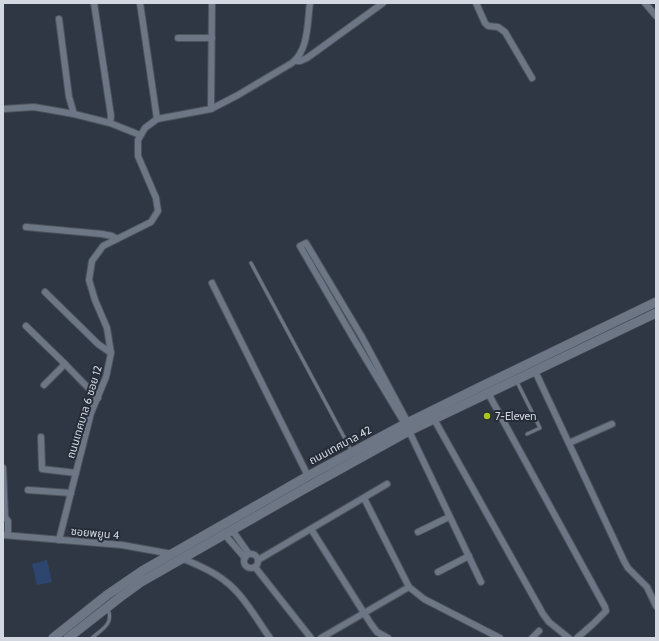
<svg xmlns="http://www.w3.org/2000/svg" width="659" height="641" viewBox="0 0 659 641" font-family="Cabin,'Noto Sans Thai',sans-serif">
	<rect width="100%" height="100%" fill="#303744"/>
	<!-- green -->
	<polygon fill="#2c466f" points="47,560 52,582 37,585 32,564"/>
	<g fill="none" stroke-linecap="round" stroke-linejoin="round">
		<defs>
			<g id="lane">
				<polyline points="251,263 351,450"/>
				<polyline points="517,382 540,428 527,434"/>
				<path d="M92 638C102 629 114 624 108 609"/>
			</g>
			<g id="street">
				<polyline points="94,3 111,116 110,123"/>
				<polyline points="140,3 157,119"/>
				<polyline points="476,3 485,23 488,26 498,27 505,32 532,78"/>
				<polyline points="645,3 656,16"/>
				<polyline points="59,19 69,97 74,114"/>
				<polyline points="178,38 212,38"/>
				<polyline points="295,61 300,61 307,58 383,3"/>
				<polyline points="3,109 34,107 74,114 110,123 140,135"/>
				<polyline points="211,109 212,3"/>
				<polyline points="26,227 102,234 112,236 117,239"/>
				<polyline points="212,283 308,476"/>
				<polyline points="45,292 98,344 111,353"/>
				<polyline points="26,326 65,364 98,398"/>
				<polyline points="535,371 624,561 628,568 647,587 656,606"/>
				<polyline points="44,385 65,364"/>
				<polyline points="488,393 605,607 606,611 593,624 577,638"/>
				<polyline points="434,419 543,614 549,622 569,638"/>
				<polyline points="405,424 355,341 300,246 306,243 362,337 408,423"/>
				<polyline points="409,431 481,582"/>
				<polyline points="41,437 42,469 76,473"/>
				<polyline points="569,443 612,424"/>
				<polyline points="3,468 5,517 8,521 8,535"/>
				<polyline points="28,490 71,493"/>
				<polyline points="364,498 409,587 424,599 500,638"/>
				<polyline points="311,529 371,624 377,632 388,638"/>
				<polyline points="232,530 249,554"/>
				<polyline points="418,532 449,517"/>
				<polyline points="3,535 122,545 172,554"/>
				<polyline points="225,535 245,558"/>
				<path d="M59 540 91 413 106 377 111 353 107 328 95 300 89 280 92 261 103 246 151 222 158 211 156 198 138 156V140L145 128 157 119 211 109 238 95 292 63C309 49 307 24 310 3"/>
				<circle cx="251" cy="561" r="7"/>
				<path d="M181 558C196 564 213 571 225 581 243 594 257 620 270 638"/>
				<polyline points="258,560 387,484"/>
				<polyline points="255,567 311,638"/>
				<polyline points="438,572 469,556"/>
				<polyline points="321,638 409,587"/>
				<polyline points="532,638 539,631"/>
			</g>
			<g id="secondary">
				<polyline points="53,638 107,595 142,571 308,476 405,424 478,388 656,302"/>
				<polyline points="68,638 123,595 141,582 306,488 409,431 656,313"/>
			</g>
		</defs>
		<!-- lane casing -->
		<use href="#lane" stroke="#4c535d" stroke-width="4.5"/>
		<!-- street casing -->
		<use href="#street" stroke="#4c535d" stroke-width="8"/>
		<!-- secondary casing -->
		<use href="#secondary" stroke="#4c535d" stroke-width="10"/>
		<!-- lane -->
		<use href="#lane" stroke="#6d7684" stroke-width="3"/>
		<!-- street -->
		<use href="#street" stroke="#6d7684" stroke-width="6"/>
		<!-- secondary -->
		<use href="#secondary" stroke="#6d7684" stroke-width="9"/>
	</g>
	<!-- markers -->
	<circle fill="#a9c71b" stroke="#262d39" stroke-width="1.5" cx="487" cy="416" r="4"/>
	<g text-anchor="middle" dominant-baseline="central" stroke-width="4" stroke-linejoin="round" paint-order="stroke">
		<!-- street labels -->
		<g font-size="11" fill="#d3d8e0" stroke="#262d39">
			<text transform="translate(84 412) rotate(-73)">ถนนเทศบาล 6 ซอย 12</text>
			<text transform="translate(340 445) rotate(-28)">ถนนเทศบาล 42</text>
			<text transform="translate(95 533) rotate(5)">ซอยพยูน 4</text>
		</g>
		<!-- poi labels -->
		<g font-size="11" fill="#d3d8e0" stroke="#262d39" text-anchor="start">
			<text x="495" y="416">7-Eleven</text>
		</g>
	</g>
	<!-- border -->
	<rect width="659" height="641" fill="none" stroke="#d3d8e0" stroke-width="8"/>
</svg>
